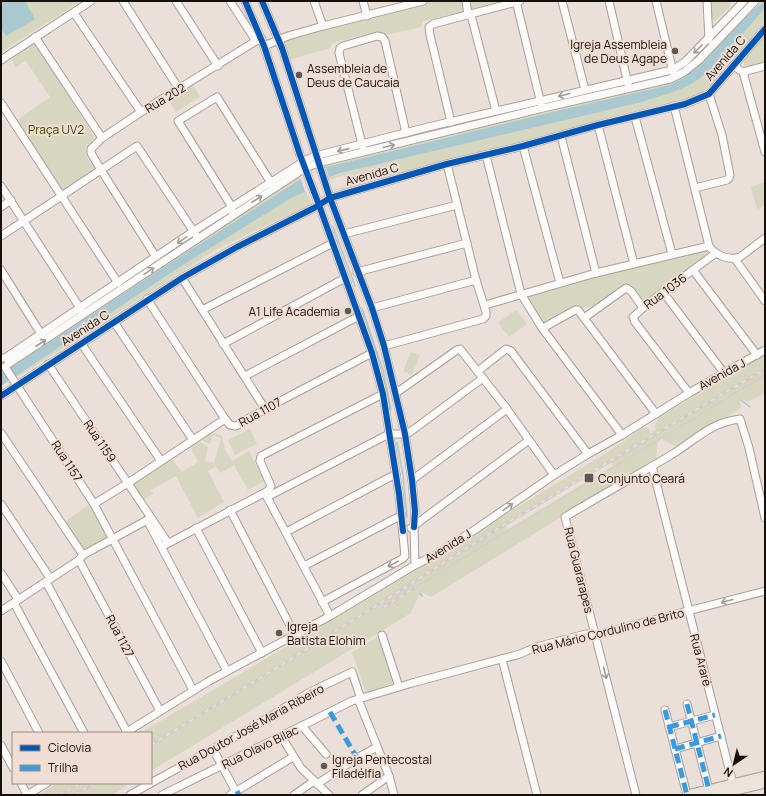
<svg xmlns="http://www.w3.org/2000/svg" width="766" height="796" viewBox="0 0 766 796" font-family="Manrope,sans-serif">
	<rect width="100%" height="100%" fill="#eadfd9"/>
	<!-- green -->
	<g fill="#d7d6c0" fill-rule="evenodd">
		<polygon points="1,1 81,1 1,52"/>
		<polygon points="431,1 509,1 423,21 421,27 386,35 378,31 332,43 330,48 289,60 282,41 378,14"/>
		<polygon points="709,1 730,1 730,7 715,21 711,19"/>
		<path d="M759 1H765V21L710 85 701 93 684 101 560 131 359 186 332 191 330 190 324 165 684 74ZM344 175 347 186 331 190 328 180Z"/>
		<polygon points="765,32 765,63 747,67 744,66 744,57"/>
		<path d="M34 41 94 136C93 141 90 143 87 146 82 153 91 163 95 169V171L64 191 62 190 1 101V96L17 120 50 97 26 61 16 67 11 59 1 66V60Z"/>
		<polygon points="193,84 200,97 176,112 169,100"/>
		<polygon points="299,177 312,204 217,249 18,377 11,366 210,235"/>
		<polygon points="765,182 765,206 757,209 751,187"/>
		<polygon points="706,250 707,257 643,304 629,286 598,307 592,307 591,306 583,308 580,306 576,307 544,326 527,296 681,254"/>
		<polygon points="516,310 527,324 509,337 498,323"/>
		<polygon points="411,352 420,355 412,375 403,371"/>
		<path d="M765 354V393L747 402 742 399 740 400 741 408 678 447 664 441 662 439 658 442 656 459 431 597 420 592 411 613 151 771V733H140L359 604 608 452 644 427 649 429 651 433 656 430 655 427 658 418ZM611 462 613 466 508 529 506 526Z"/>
		<polygon points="250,429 257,444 235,455 228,440"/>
		<polygon points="210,432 222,436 225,450 232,461 249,451 265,481 248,490 234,465 220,473 216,466 208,471 224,502 198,518 176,476 151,490 153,494 143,500 133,484 171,458 182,472 198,462 189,445 197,440 208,447 205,461 214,463 221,438 212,435 210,444 199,439"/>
		<polygon points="90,504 108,537 82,552 63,523"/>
		<polygon points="378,637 393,683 366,693 352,652"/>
		<polygon points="58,783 131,783 112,795 38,795"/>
	</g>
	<!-- water -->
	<g fill="#aac8d0">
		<polygon points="1,1 25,1 35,19 6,36 1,28"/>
		<path d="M765 1V8C753 22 741 36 728 49 718 62 707 74 693 83 677 92 659 96 642 102L340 173 329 177 305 192 291 198 178 268 1 386V374L175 260 301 179 323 168 561 110 670 85C697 72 704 59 724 39 736 26 751 11 765 1Z"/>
	</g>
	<!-- pier -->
	<polygon fill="#eadfd9" points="323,168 326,168 329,177 305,192 301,179"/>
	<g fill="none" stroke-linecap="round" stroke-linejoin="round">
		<!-- stream -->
		<g stroke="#aac8d0" stroke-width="1.5">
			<polyline points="333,226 355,286"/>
			<polyline points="362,308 383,370 391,410"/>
			<polyline points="741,400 750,407"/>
			<polyline points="397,442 403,475 407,517"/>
			<polyline points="420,593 422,596"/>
		</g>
		<defs>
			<g id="minor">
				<polyline points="123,1 179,89"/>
				<polyline points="176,1 218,66"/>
				<polyline points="230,1 256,41"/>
				<polyline points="245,1 264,46 300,155 319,205 372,353 383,394 399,494 405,556 402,559 322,602"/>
				<polyline points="262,1 282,48 330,198 372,308 384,346 405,434 412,480 415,511 414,527 415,565"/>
				<polyline points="314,1 323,26"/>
				<polyline points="363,1 367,16"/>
				<polyline points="466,1 468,15"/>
				<polyline points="516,1 541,104"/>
				<polyline points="562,1 585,90"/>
				<polyline points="609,1 628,84"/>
				<polyline points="656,1 673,72"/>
				<polyline points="707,1 709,40"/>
				<polyline points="74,13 141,112"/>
				<polyline points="471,15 496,111"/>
				<polyline points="35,37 102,138"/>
				<polyline points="264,46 288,36 323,26 423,1"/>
				<polyline points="1,60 91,1"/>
				<polyline points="735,64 738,69 743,72 765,152"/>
				<polyline points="743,72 765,66"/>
				<polyline points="1,103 118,283"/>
				<path d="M674 106 709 246C715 255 729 261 740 257L765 238"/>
				<polyline points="635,117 672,254"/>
				<polyline points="451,122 430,35 429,27 433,24 520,1"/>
				<polyline points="598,125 634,264"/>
				<polyline points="561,136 596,273"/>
				<polyline points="523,146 560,283"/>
				<polyline points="363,148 339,53 340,48 343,46 377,36 382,37 385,41 406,133"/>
				<polyline points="486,155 521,294 542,328 622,435"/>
				<polyline points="1,186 82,311"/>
				<polyline points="695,188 727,180 729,178 730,175 722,135 709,94"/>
				<polyline points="1,207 11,200"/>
				<polyline points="232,211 232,207 178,121 217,97 273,186"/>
				<polyline points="344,234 457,205"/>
				<polyline points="1,236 137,146 196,235"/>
				<polyline points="156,257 101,170 91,153 91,149 102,138 141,112 256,41 262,39"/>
				<polyline points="735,259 765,301"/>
				<polyline points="1,270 41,334"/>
				<polyline points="693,270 757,355"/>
				<polyline points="357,272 467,243"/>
				<polyline points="182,278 265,409"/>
				<polyline points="663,292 724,373"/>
				<polyline points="147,299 225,419"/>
				<polyline points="485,305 596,273 709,246"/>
				<polyline points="372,308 476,280"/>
				<polyline points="202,310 333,243"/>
				<polyline points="584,318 626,288 631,291 643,308"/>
				<polyline points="114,322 193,440"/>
				<polyline points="543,328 575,310 578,310 656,414"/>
				<polyline points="81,343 161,461"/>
				<polyline points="223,344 345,278"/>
				<polyline points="384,346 483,319 486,316 486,312 476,280 447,164"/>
				<polyline points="1,358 5,358 194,231 306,160 315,156 428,127 672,70 685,62 744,1"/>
				<polyline points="8,364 305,168 318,163 543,108 670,79 684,72 699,60 755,1"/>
				<polyline points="48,364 168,543"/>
				<polyline points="5,367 94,504 193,690"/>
				<polyline points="478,371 506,349 511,351 588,454"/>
				<polyline points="245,376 359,316"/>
				<polyline points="396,393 457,350 460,349 507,409 554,475"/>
				<polyline points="689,393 635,322 633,317 643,308 663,292 716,253"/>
				<polyline points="1,396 182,278 237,247 314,208 330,198 447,164 523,146 598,125 685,104 709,94 765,29"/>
				<polyline points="1,433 83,555"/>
				<polyline points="652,466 733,784"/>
				<polyline points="412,480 507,409"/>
				<polyline points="267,497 389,434 405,434 410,432 483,378"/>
				<polyline points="1,504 50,578"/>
				<polyline points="94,504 128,483 225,419 230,425 236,426 265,409 372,353"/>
				<polyline points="230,510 295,635"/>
				<polyline points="147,520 227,671"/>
				<polyline points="196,528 262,653"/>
				<polyline points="411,528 529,440"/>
				<polyline points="286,532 396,474"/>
				<polyline points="165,545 266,492"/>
				<polyline points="79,560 160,711"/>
				<polyline points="304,566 402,515"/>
				<polyline points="1,573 18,599"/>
				<polyline points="46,582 127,732"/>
				<polyline points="14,603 84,733"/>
				<polyline points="1,611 79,560 83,555 151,518"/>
				<polyline points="330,616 267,497 266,492 269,490 271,486 260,461 261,456 383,394"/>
				<polyline points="382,635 399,687"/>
				<polyline points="502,659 537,795"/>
				<polyline points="1,661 39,733"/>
				<polyline points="687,704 709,790"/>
				<polyline points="665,710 687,795"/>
				<polyline points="302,726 326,754"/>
				<polyline points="669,727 715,715"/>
				<polyline points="125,733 209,681 330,616 415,565 435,555 476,529 554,475 588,454 622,435 689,393 765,350"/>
				<polyline points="281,736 301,768 329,795"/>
				<polyline points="1,745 13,768"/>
				<polyline points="213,749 236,792"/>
				<polyline points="675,749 721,736"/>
				<polyline points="21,783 27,795"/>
				<polyline points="151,783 258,724 308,693 352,672 360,696 358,699 389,776 394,795"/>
				<polyline points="317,784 357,758 377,747"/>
				<polyline points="27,795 47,783"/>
				<polyline points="130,795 151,783"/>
				<polyline points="162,795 352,701 412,683 520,654 536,647 586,634 595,635 765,591"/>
				<polyline points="230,795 293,757"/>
				<polyline points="294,795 314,781"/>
				<polyline points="362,795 389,776"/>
				<path d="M636 795 565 517C600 496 636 476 671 455 694 441 711 422 740 419L749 448 765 518"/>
			</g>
			<g id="major">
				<polyline points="687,795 765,776"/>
				<polyline points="716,795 765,783"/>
			</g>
		</defs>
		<!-- minor casing -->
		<use href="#minor" stroke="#a79f9a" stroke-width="9"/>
		<!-- major casing -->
		<use href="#major" stroke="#a99b8e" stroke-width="11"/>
		<!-- minor -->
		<use href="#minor" stroke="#fcfaf9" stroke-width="7"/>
		<!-- major -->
		<use href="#major" stroke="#eae4dd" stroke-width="9"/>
		<!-- tram -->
		<polyline stroke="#d0cdcb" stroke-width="1" points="416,587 765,375"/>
		<defs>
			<g id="rail">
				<polyline points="384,607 416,587"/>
				<path d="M151 745C214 706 277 668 339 629 395 594 451 558 507 523 593 471 679 420 765 369"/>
				<polyline points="59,795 81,783"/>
				<polyline points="75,795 94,783"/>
			</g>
		</defs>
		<!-- rail casing -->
		<use href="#rail" stroke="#d0cdcb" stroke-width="3"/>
		<!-- rail -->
		<use href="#rail" stroke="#f0ddd3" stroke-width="1.5" stroke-dasharray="4.5" stroke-linecap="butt"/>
		<!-- quiet -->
		<g stroke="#3b9ade" stroke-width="5" stroke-dasharray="10 5" stroke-linecap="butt">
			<polyline points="687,704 709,790"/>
			<polyline points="665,710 687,795"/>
			<polyline points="330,712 357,758"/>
			<polyline points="669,727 715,715"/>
			<polyline points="675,749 721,736"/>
			<polyline points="237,791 239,795"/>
		</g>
		<defs>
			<g id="cycleway">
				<polyline points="245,1 264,46 300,155 319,205 372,353 383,394 399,494 403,531"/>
				<polyline points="262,1 282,48 330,198 372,308 384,346 405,434 412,480 415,511 414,527"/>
				<polyline points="1,396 182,278 237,247 314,208 330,198 447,164 523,146 598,125 685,104 709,94 765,29"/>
			</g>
		</defs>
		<!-- cycleway casing -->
		<use href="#cycleway" stroke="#f0ddd3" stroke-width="8"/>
		<!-- cycleway -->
		<use href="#cycleway" stroke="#0057b8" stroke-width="6"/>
	</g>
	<!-- one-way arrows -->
	<defs><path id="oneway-shaft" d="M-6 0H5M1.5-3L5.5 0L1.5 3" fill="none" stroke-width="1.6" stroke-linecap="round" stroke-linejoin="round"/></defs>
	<g stroke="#a09c9a">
		<use href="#oneway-shaft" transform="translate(698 49) rotate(135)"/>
		<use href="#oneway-shaft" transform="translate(564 95) rotate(166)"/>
		<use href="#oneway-shaft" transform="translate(389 146) rotate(-14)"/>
		<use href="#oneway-shaft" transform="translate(343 150) rotate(167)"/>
		<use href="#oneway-shaft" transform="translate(257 199) rotate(-33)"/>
		<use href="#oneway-shaft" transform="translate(182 240) rotate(146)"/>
		<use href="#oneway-shaft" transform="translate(149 271) rotate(-34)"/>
		<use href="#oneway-shaft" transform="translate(41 343) rotate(-33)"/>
		<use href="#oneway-shaft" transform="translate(508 507) rotate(-35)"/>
		<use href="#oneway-shaft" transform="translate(393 564) rotate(152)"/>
		<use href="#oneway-shaft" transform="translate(727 601) rotate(165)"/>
		<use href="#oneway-shaft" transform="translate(605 673) rotate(76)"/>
	</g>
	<!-- markers -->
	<g fill="#605854" stroke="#f0ddd3" stroke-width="1.5">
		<circle cx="675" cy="51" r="4"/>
		<circle cx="299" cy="75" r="4"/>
		<circle cx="348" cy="311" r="4"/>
		<rect x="584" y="473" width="10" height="10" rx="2"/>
		<circle cx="279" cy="633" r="4"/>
		<circle cx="324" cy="766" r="4"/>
	</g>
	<g text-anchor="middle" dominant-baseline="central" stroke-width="4" stroke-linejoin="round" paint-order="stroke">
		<!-- poi labels -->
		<g font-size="12" fill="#16100c" stroke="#f0ddd3" text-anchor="start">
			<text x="667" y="44" text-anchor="end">Igreja Assembleia<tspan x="667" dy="14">de Deus Agape</tspan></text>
			<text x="307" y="68">Assembleia de<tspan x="307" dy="14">Deus de Caucaia</tspan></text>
			<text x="340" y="311" text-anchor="end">A1 Life Academia</text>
			<text x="598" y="478">Conjunto Ceará</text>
			<text x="287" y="626">Igreja<tspan x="287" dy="14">Batista Elohim</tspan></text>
			<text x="332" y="759">Igreja Pentecostal<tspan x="332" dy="14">Filadélfia</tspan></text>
		</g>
		<!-- street labels -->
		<g font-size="12" fill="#16100c" stroke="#f0ddd3">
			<text transform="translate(725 58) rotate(-49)">Avenida C</text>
			<text transform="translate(165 98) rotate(-31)">Rua 202</text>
			<text transform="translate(372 174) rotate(-16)">Avenida C</text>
			<text transform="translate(665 291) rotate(-37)">Rua 1036</text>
			<text transform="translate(85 328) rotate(-33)">Avenida C</text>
			<text transform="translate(722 374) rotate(-29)">Avenida J</text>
			<text transform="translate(260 412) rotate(-29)">Rua 1107</text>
			<text transform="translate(100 441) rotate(56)">Rua 1159</text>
			<text transform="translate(67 461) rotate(57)">Rua 1157</text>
			<text transform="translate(448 546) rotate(-32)">Avenida J</text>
			<text transform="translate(579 570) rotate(76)">Rua Guararapes</text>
			<text transform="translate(608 631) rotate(-14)">Rua Mário Cordulino de Brito</text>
			<text transform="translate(120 636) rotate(62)">Rua 1127</text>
			<text transform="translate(701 660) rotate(75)">Rua Araré</text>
			<text transform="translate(251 727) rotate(-29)">Rua Doutor José Maria Ribeiro</text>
			<text transform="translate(260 747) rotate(-26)">Rua Olavo Bilac</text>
		</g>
		<!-- park labels -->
		<g font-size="12" fill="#414702" stroke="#f0ddd3">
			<text x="56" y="129">Praça UV2</text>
		</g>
	</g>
	<!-- border -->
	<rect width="766" height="796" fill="none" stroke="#16100c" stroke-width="4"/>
	<!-- legend -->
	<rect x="12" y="732" width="140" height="52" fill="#f0ddd3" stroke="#998b83"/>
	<rect x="20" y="745" width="20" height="6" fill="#0057b8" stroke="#998b83"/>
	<text x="48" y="752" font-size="12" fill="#16100c">Ciclovia</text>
	<rect x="20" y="765" width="20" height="6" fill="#3b9ade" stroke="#998b83"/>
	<text x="48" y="772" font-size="12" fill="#16100c">Trilha</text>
	<!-- north arrow -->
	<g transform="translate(734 764) rotate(215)" stroke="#f0ddd3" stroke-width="3" paint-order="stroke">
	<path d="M0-3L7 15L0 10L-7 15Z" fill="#16100c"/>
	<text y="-6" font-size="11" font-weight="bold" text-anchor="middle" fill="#16100c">N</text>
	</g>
</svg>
